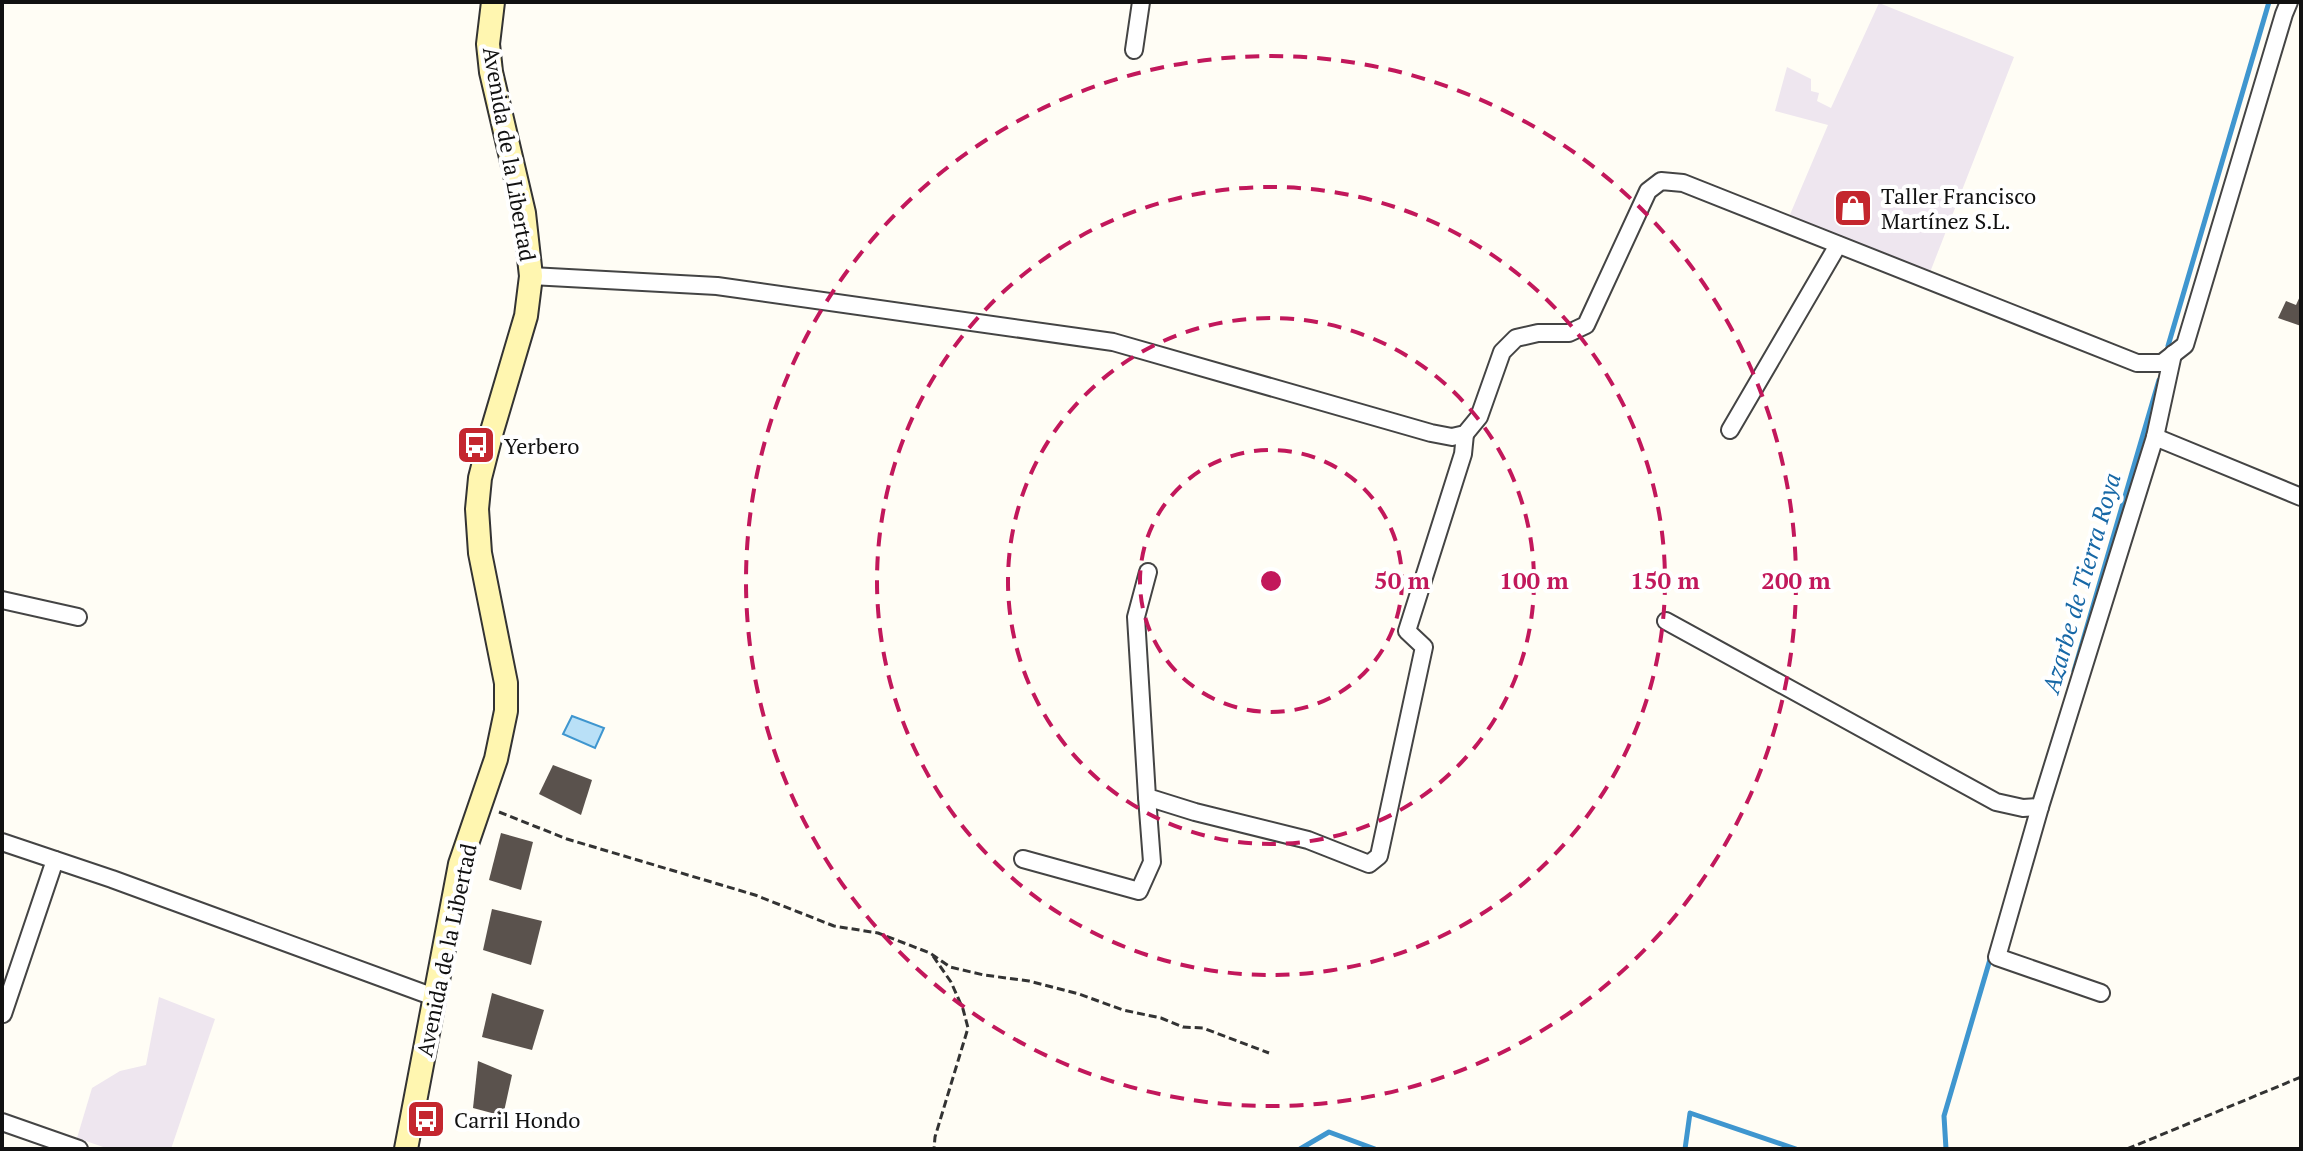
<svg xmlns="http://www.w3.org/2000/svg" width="2303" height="1151" viewBox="0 0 2303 1151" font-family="'PT Serif',serif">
	<rect width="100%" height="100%" fill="#fffdf5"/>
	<!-- industrial -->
	<g fill="#eee6ef">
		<polygon points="1879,3 2014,57 1927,280 1786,224 1828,125 1775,111 1787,67 1811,79 1811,91 1819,93 1817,101 1831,108"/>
		<polygon points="159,997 215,1019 171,1149 109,1149 77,1138 92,1088 120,1071 146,1065"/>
	</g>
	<!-- water -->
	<polygon fill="#b9e0f7" stroke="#3f96cf" stroke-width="2" points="572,716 604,728 595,748 563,734"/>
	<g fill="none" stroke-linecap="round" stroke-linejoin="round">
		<!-- stream -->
		<g stroke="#3f96cf" stroke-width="5">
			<polyline points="2168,346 2269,2"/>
			<polyline points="2074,671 2159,380"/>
			<polyline points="1300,1149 1329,1132 1375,1149"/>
			<polyline points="1685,1149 1690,1113 1796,1149"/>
			<polyline points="1946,1149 1944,1116 1991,956"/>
		</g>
	</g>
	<!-- building -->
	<g fill="#5a524d">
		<polygon points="2301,294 2301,326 2278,318 2286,301 2296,305"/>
		<polygon points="553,765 592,780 581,815 539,794"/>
		<polygon points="501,833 533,842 521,890 489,880"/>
		<polygon points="492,909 542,921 531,965 483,950"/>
		<polygon points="492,993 544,1010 532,1050 482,1037"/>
		<polygon points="478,1061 512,1075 503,1116 473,1108"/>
	</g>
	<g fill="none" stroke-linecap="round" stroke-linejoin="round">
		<defs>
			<g id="street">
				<polyline points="1134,50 1141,2"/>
				<polyline points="531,276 717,286 1113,342 1431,433 1452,437 1465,434 1479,417 1502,352 1516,338 1538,333 1569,333 1586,325 1648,191 1661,181 1683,183 2137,363 2162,363 2185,345 2284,14 2289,2"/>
				<polyline points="1730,430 1838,245"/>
				<polyline points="2155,437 2301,497"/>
				<polyline points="1148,572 1136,617 1147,797 1195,812 1308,840 1369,864 1379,856 1424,647 1407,631 1463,454 1465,434"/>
				<polyline points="2,600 78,617"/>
				<polyline points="1666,621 1996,802 2023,808 2040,807"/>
				<polyline points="2,842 112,879 434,997"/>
				<polyline points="1023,859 1139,891 1152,862 1147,797"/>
				<polyline points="2101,993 1997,957 2040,807 2155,437 2173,354"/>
				<polyline points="3,1014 55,860"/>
				<polyline points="2,1122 79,1149"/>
			</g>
			<polyline id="secondary" points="406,1149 460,864 496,759 506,711 506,683 480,553 477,509 480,478 492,431 526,316 531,276 524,213 491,72 488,44 493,2"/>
		</defs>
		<!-- street casing -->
		<use href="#street" stroke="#444" stroke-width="20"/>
		<!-- secondary casing -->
		<use href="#secondary" stroke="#333" stroke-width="26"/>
		<!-- path -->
		<g stroke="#333" stroke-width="3" stroke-dasharray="8 4" stroke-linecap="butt">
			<polyline points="499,812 567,839 755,895 834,926 878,933 930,953 950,967 984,975 1029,981 1079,994 1123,1010 1161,1018 1183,1027 1203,1028 1269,1053"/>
			<polyline points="933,956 951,982 963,1009 968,1028 935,1137 934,1149"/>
			<polyline points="2127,1149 2301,1077"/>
		</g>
		<!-- street -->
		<use href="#street" stroke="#fff" stroke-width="16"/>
		<!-- secondary -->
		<use href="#secondary" stroke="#fff6b0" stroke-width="22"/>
	</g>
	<!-- distance rings -->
	<g fill="none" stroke="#c2185b" stroke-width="4" stroke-dasharray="14 10">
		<circle cx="1271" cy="581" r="131"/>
		<circle cx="1271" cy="581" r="263"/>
		<circle cx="1271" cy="581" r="394"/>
		<circle cx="1271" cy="581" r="525"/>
	</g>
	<!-- icons -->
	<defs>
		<symbol id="shop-square" viewBox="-11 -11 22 22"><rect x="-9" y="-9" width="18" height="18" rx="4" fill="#c4262e" stroke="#fff"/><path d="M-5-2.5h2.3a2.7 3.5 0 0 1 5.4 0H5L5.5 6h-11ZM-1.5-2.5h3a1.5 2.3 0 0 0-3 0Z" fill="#fff"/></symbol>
		<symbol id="bus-square" viewBox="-11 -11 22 22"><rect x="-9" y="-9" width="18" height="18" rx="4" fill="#c4262e" stroke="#fff"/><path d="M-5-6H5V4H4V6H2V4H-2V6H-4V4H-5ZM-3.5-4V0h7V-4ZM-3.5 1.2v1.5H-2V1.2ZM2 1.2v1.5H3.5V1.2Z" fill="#fff"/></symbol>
	</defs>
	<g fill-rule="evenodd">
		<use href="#shop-square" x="1831" y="186" width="44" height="44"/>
		<use href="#bus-square" x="454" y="423" width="44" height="44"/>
		<use href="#bus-square" x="404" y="1097" width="44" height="44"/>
	</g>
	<g text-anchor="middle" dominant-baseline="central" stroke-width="8" stroke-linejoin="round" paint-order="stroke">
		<!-- street labels -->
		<g font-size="22" fill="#111" stroke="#fff">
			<text transform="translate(510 154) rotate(80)">Avenida de la Libertad</text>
			<text transform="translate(446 950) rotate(-78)">Avenida de la Libertad</text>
		</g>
		<!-- poi labels -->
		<g font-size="22" fill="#111" stroke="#fff" text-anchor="start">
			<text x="1881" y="195">Taller Francisco<tspan x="1881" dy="25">Martínez S.L.</tspan></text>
			<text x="504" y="445">Yerbero</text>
			<text x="454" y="1119">Carril Hondo</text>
		</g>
		<!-- water labels -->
		<g font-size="24" font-style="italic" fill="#1768a6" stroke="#fff">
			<text transform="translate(2081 583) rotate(-74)">Azarbe de Tierra Roya</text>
		</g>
	</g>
	<circle cx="1271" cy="581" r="12" fill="#c2185b" stroke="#fff" stroke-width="4"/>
	<g font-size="24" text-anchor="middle" font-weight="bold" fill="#c2185b" stroke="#fff" stroke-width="8" stroke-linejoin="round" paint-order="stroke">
		<text x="1402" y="589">50 m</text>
		<text x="1534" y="589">100 m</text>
		<text x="1665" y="589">150 m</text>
		<text x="1796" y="589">200 m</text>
	</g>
	<!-- border -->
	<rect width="2303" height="1151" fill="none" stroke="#111111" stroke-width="8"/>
</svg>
